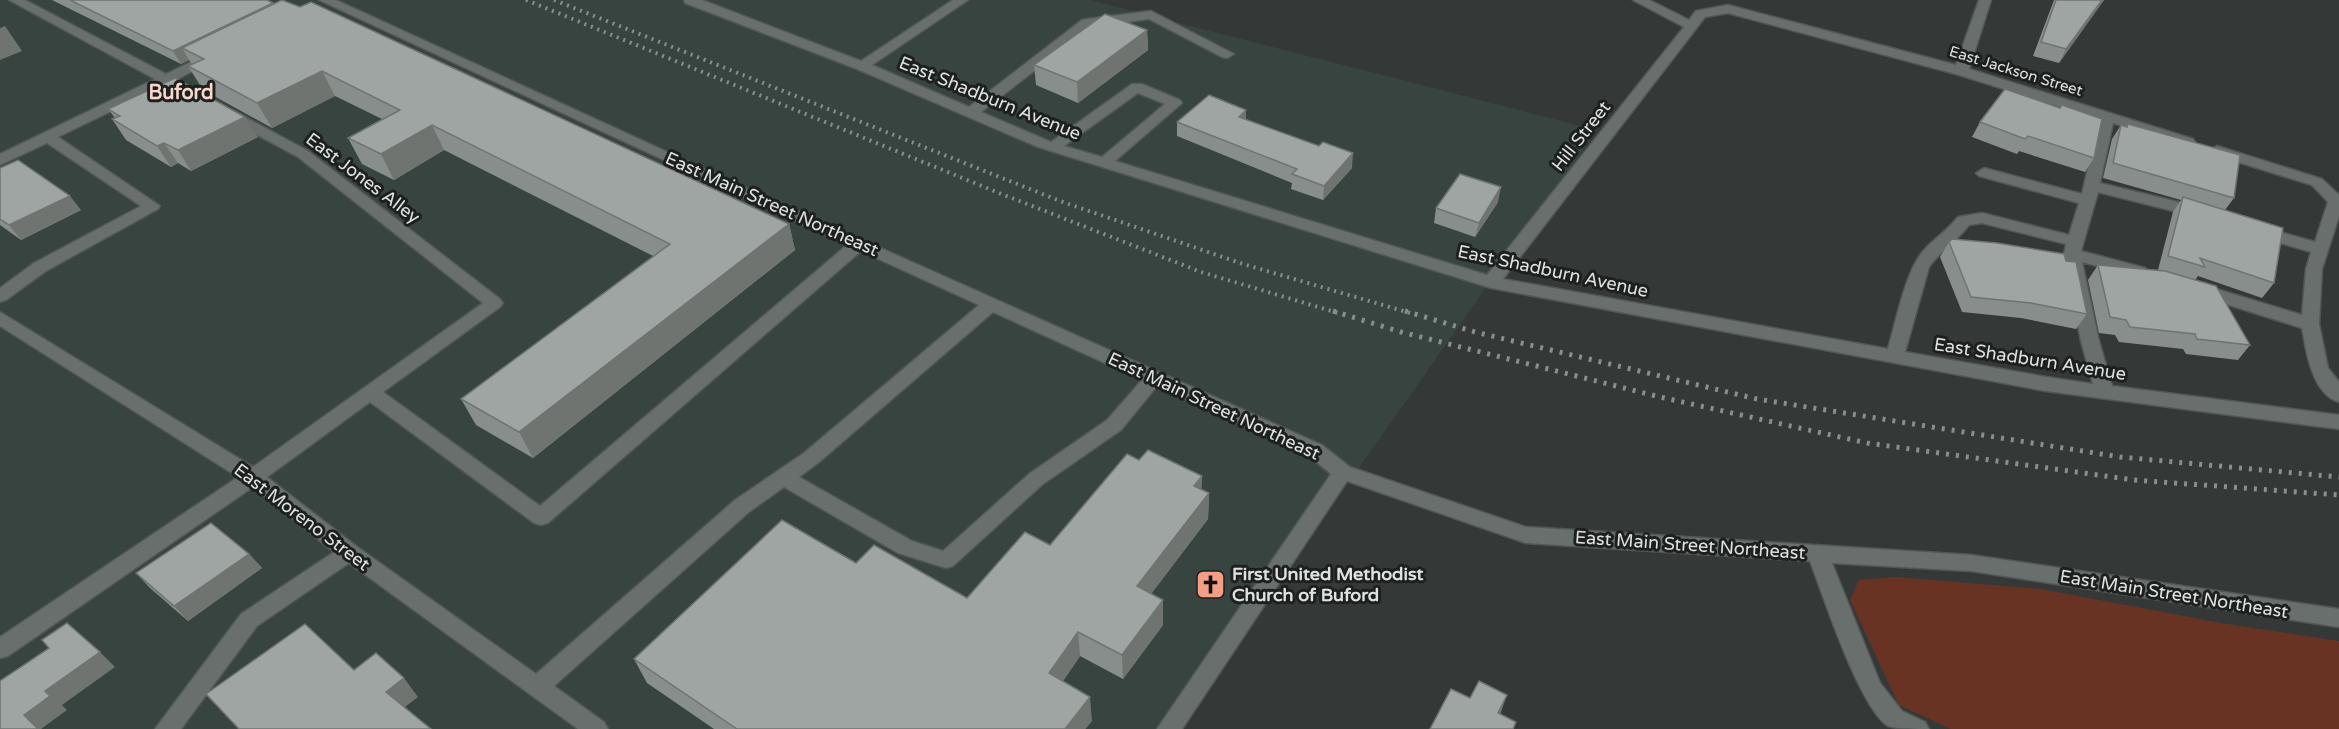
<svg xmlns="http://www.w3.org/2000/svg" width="2339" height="729" viewBox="0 0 2339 729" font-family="'Varela Round',sans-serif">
	<rect width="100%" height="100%" fill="#343937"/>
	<!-- built -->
	<polygon fill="#37443f" points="0,0 1090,0 1597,130 1175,729 0,729"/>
	<!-- green -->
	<polygon fill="#693324" points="1896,577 2041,589 2221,623 2339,641 2339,729 1951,729 1899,705 1850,600 1859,580"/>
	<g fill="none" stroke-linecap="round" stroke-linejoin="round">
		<defs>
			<g id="minor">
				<polygon points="9,0 25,0 166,74 207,54 217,54 219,57 176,80 196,92 194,95 184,95 165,85 58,137 160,206 158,209 46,271 6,300 0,302 0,288 34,263 141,206 47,143 0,165 0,154 155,79"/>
				<path d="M319 0H336L735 183 1322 445 1350 467 1526 527 1971 555 2339 609V627L1971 571 1832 563 1880 683 1902 711 1925 722 1929 729C1917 729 1898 729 1888 726 1859 707 1824 597 1810 561L1526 543 1347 481 1182 729H1157L1331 474 1308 455 1157 386 1121 430 1043 484 953 566 946 568 898 553 784 487 749 512 554 686 604 722 608 729H578L349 563 257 626 181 729H155L241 614 334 552 253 487 8 656 0 658V637L238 477 0 326V312L253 467 483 303 298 157 224 117 222 114 224 111H234L308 151 500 299 503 303 500 307 383 392 540 506 847 245ZM861 251 979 305 804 453 735 500 536 674 356 546 267 477 370 402 534 523 541 525 548 523ZM993 312 1142 380 1107 420 1029 474 943 551 912 541 799 477 818 463Z"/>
				<path d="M684 0H702L861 61 953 0H968L872 65 969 107 1082 20 1087 19 1151 11 1234 54 1227 58 1222 57 1149 19 1091 27 981 112 1051 142 1132 84H1142L1180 100 1182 103 1115 161 1487 275 1684 27 1633 0H1649L1689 20 1696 11 1728 5 1956 65 1979 0H1991L1969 69 2193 139 2195 142 2188 146 2113 123 2100 183 2207 209 2209 213 2201 218 2098 192 2081 251 2145 268 2147 272 2145 276 2139 277 2082 262 2099 341 2112 386 2339 415V429L2046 391 1491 288 1038 147 857 69 685 3ZM1728 13 1956 74 2099 119 2082 194 1984 168 1976 173 1979 176 2079 203 2069 235 1982 213 1958 217C1948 230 1936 237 1925 249 1906 268 1896 322 1888 349L1503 279 1705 17ZM1138 93 1165 104 1102 157 1064 146ZM1982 223 2066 244 2064 254 2081 341 2093 384 2046 377 1905 352 1929 267C1940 251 1957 241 1969 225Z"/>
				<path d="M2217 146 2322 179 2339 195V216L2322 269 2319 324 2328 368 2339 382V402C2312 394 2306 351 2302 328L2194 294 2192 290 2194 286 2200 284 2302 315 2306 269 2311 252 2253 235 2251 231 2259 226 2315 242 2328 202 2312 185 2212 154 2209 151Z"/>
			</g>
		</defs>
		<!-- minor casing -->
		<use href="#minor" stroke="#525755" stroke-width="3"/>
		<!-- minor -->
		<use href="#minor" fill="#686f6c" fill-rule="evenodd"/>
		<!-- rail-far1 -->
		<g stroke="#8a8e8d" stroke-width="4" stroke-dasharray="2 5" stroke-linecap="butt">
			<polyline points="526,0 1004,195 1201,272 1338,313"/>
			<polyline points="554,0 1060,201 1243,264 1410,313"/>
		</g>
		<!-- rail -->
		<g stroke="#8a8e8d" stroke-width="5" stroke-dasharray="3 7" stroke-linecap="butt">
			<polyline points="1333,311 1401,332 1660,397 1867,443 2134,480 2339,495"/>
			<polyline points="1405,311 1475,332 1757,399 2120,457 2339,477"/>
		</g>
	</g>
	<!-- wall -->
	<g fill="#888e8b">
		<polygon points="52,0 267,0 274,4 789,224 795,250 533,458 476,425 461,399 653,256 444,150 394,180 362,164 348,138 382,119 335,96 272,128 203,90 188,66 192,64 189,60 181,64"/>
		<polygon points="2054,0 2104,0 2059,63 2033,56"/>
		<polygon points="1147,30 1148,50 1078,103 1036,85 1034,65"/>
		<polygon points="2005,89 2094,158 2085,172 2019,151 2017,154 1972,137 1980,122"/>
		<polygon points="108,109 258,137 191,171 178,163 171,167 126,140 112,119 115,118"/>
		<polygon points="1246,110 1246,119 1352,168 1323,200 1291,189 1292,183 1177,136 1177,122"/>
		<polygon points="2128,124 2234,198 2225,210 2274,283 2262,298 2198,276 2195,280 2250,345 2238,360 2186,354 2183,349 2119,342 2115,335 2099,333 2088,280 2098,265 2158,270 2173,212 2181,200 2103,178 2112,139 2121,125 2126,126"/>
		<polygon points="0,168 81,210 21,240 0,225"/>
		<polygon points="1498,202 1475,237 1434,223 1436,208"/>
		<polygon points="1949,242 2087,314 2076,329 2021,318 1962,312 1940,257"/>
		<polygon points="1139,460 1202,476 1201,490 1209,493 1208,519 1151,594 1163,625 1123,679 1080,656 1063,681 1092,721 1085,729 714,729 647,683 634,659 856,563 967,598 1050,545"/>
		<polygon points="249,554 262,568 188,621 150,588 136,573"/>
	</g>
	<!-- shaded-wall -->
	<g fill="#6f7471">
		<polygon points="2102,0 2104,0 2059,63 2066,49"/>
		<polygon points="273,3 280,16 182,48 189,60 181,64 173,51"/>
		<polygon points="5,26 22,51 0,60 0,28"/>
		<polygon points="1147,30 1148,50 1078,103 1077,82"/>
		<polygon points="322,71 335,96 272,128 257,103"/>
		<polygon points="1246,110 1246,125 1239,117"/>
		<polygon points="245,117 258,137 191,171 178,150"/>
		<polygon points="432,125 444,150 394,180 381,154"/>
		<polygon points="164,143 178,163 171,167 157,146"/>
		<polygon points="1353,153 1352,168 1323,200 1324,186"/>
		<polygon points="1501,187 1498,202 1475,237 1479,223"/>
		<polygon points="70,196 81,210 21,240 9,225"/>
		<polygon points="789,224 795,250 533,458 519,432"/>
		<polygon points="1202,476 1201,502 1194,486"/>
		<polygon points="1209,493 1208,519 1138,611 1137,586"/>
		<polygon points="249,554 262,568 188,621 174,606"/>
		<polygon points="1163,600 1163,625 1123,679 1122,655"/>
		<polygon points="1078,632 1080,656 1052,697 1049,673"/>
		<polygon points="100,652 115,667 62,705 67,710 41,729 38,729 24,715 45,691"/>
		<polygon points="404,678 418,697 401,710 386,692"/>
		<polygon points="1507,695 1500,715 1498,713"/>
		<polygon points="1090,697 1092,721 1085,729 1065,729"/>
	</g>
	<!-- building -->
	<g fill="#9ea5a2" stroke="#6f7471" stroke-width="1.5">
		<polygon points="70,0 267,0 273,3 173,51"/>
		<polygon points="282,0 300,7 311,2 789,224 519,432 461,399 670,244 432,125 381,154 348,138 400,110 322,71 257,103 188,66 204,59 182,48"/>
		<polygon points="2056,0 2102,0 2066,49 2041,42"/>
		<polygon points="1105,14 1147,30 1077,82 1034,65"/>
		<polygon points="175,78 245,117 178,150 164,143 157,146 112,119 120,116 108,109"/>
		<polygon points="2005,89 2060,108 2062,105 2102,119 2094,158 2028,136 2025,139 1980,122"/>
		<polygon points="1209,95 1246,110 1239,117 1319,146 1323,142 1353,153 1324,186 1292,174 1297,169 1177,122"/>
		<polygon points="2128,124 2240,155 2234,198 2113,163 2121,125 2127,127"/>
		<polygon points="18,160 70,196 9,225 0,219 0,168"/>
		<polygon points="1460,174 1501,187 1479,223 1436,208"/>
		<polygon points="2183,197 2283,228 2274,283 2200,258 2205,267 2168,256"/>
		<polygon points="1952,239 1997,243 2064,254 2066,261 2076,262 2087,314 2031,303 1971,297 1949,242"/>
		<polygon points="2098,265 2165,271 2216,286 2250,345 2197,339 2195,334 2130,327 2126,320 2110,317"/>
		<polygon points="1148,450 1202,476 1194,486 1209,493 1137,586 1163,600 1122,655 1078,632 1049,673 1090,697 1065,729 737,729 634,659 782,520 856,563 874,545 967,598 1025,532 1050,545 1127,454 1139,460"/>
		<polygon points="211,523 249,554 174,606 136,573"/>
		<polygon points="67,623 100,652 45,691 50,696 24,715 38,729 0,729 0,681 49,648 42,640"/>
		<polygon points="305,624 354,670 376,653 404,678 386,692 431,729 239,729 206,694"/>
		<polygon points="1479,681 1507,695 1498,713 1516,722 1513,729 1430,729 1451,689 1470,698"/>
	</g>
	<!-- icons -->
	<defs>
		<symbol id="church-square" viewBox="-11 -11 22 22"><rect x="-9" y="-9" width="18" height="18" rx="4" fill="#f49e86" stroke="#1d201f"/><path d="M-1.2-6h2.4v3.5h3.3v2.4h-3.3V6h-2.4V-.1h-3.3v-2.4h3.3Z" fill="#111"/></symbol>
	</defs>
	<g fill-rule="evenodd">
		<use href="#church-square" x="1194" y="568" width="33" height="33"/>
	</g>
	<g text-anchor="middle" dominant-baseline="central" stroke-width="6" stroke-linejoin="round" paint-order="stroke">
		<!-- far-street labels -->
		<g font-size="15" fill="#dee2e1" stroke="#1d201f">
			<text transform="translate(2016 71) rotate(17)">East Jackson Street</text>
		</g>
		<!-- street labels -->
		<g font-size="18" fill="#dee2e1" stroke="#1d201f">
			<text transform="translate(990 98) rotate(22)">East Shadburn Avenue</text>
			<text transform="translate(1581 136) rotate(-52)">Hill Street</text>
			<text transform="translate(363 178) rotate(37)">East Jones Alley</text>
			<text transform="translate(772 204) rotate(24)">East Main Street Northeast</text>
			<text transform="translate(1553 271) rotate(12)">East Shadburn Avenue</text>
			<text transform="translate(2030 359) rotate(9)">East Shadburn Avenue</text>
			<text transform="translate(1214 406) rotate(25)">East Main Street Northeast</text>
			<text transform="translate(302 517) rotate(37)">East Moreno Street</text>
			<text transform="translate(1690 545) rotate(4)">East Main Street Northeast</text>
			<text transform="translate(2174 594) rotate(9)">East Main Street Northeast</text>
		</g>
		<!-- poi labels -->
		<g font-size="18" font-weight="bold" fill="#dee2e1" stroke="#1d201f" text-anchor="start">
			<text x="1232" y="574">First United Methodist<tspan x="1232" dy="21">Church of Buford</tspan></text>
		</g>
		<!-- far-district labels -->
		<g font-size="20" font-weight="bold" fill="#f9d7cd" stroke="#1d201f">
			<text x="181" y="93">Buford</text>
		</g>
	</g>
</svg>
